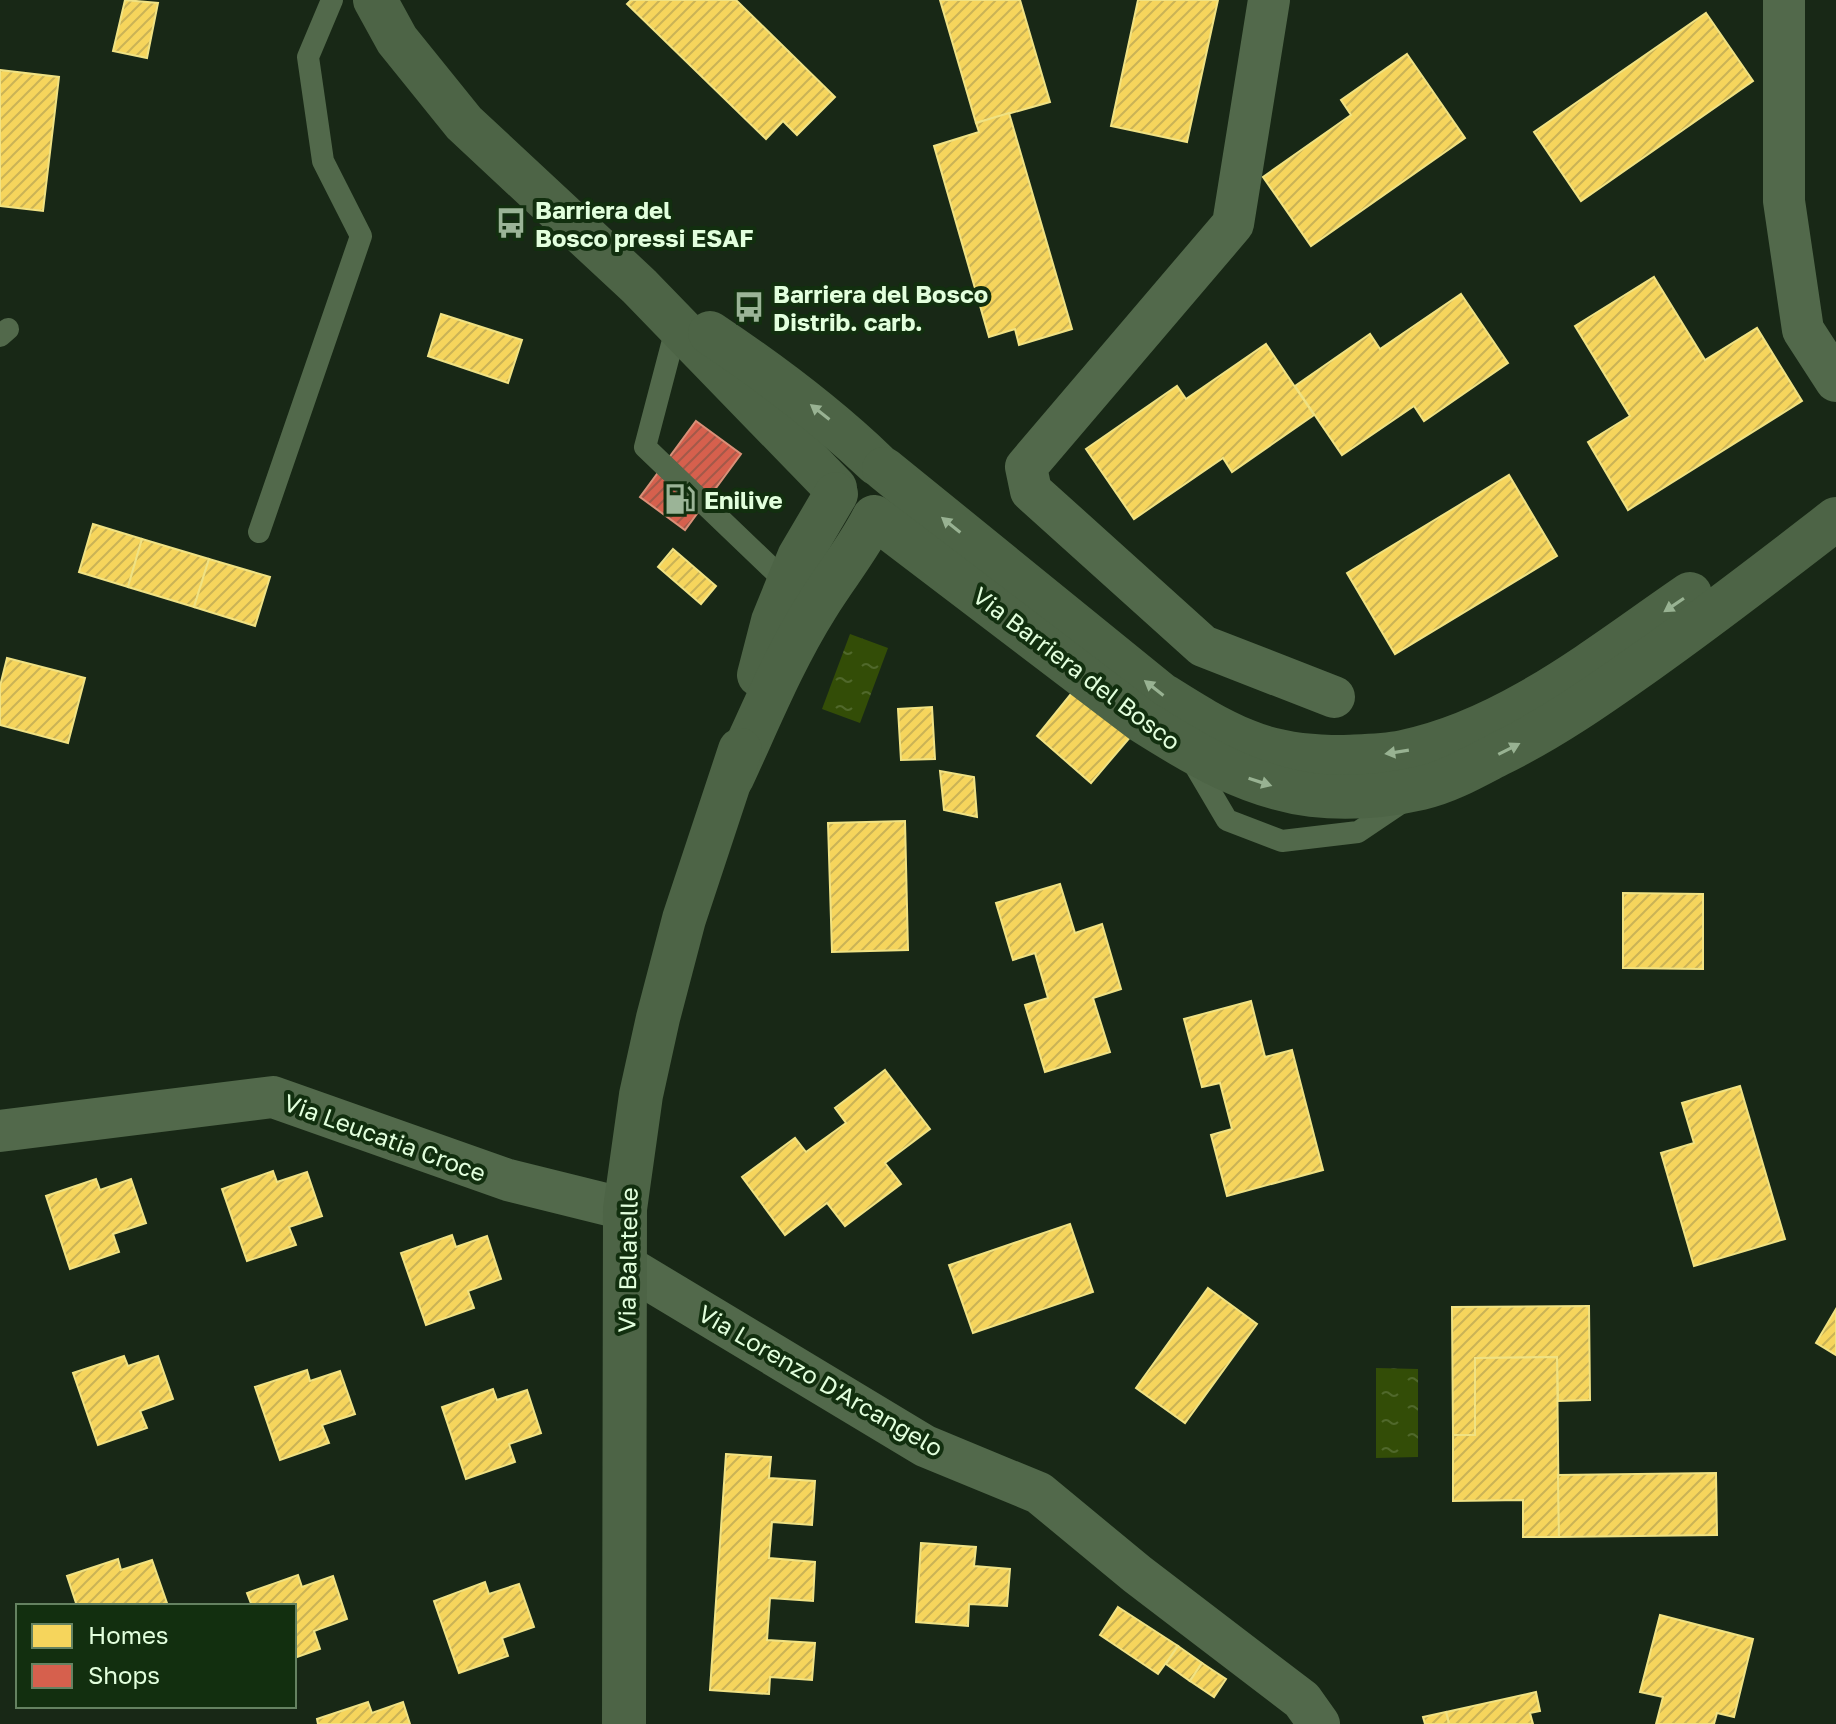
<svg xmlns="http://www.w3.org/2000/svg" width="1836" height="1724" viewBox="0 0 1836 1724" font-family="'Golos Text',sans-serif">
	<defs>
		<pattern id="water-ripples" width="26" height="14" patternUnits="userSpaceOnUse" patternTransform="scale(2)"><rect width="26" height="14" fill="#334d07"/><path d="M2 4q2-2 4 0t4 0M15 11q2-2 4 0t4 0" fill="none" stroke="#50682b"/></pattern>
		<pattern id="homes-hatch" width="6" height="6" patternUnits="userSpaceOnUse" patternTransform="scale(2)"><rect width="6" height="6" fill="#f6d55c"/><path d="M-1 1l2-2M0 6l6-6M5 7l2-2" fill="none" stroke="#cab356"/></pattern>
		<pattern id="shops-hatch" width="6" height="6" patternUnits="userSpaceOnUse" patternTransform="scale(2)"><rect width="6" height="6" fill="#d6604d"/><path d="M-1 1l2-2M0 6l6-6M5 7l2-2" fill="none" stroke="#a35949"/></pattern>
	</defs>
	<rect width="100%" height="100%" fill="#182816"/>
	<!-- water -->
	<g fill="url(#water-ripples)">
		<polygon points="850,634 888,648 860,723 822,709"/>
		<polygon points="1376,1368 1418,1369 1418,1457 1376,1458"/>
	</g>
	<!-- homes -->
	<g fill="url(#homes-hatch)" stroke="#f0e283" stroke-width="2">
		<polygon points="125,0 158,3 147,58 113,51"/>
		<polygon points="631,0 736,0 835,97 797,135 783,121 766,139 627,4"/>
		<polygon points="940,0 1020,0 1050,102 976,123"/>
		<polygon points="1138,0 1218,0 1187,142 1111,126"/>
		<polygon points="1706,13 1753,81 1581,201 1534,132"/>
		<polygon points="1407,54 1465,138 1311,246 1263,177 1351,115 1341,100"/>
		<polygon points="0,70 59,77 43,211 0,206"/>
		<polygon points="1009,113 1072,329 1019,345 1015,329 989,337 934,146 979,132 976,123"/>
		<polygon points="1654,277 1705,360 1757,328 1802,401 1628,510 1588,442 1630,416 1575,326"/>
		<polygon points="1461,294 1508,363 1424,421 1414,406 1342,455 1295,386 1370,334 1380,349"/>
		<polygon points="441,314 522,340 508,383 428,356"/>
		<polygon points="1266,344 1314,415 1232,472 1223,458 1134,519 1086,449 1177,386 1186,399"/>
		<polygon points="1509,475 1557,556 1395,654 1347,573"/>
		<polygon points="93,524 142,539 128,587 79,572"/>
		<polygon points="142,539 209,559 194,607 128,587"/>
		<polygon points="673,549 716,586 701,604 658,567"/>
		<polygon points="209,559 270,577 255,626 194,607"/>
		<polygon points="7,658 85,678 68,743 0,725 0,686"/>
		<polygon points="1075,689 1131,736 1091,783 1037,736"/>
		<polygon points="932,707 935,759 901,760 898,709"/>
		<polygon points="940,771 974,777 977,817 944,810"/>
		<polygon points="905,821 908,950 832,952 828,823"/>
		<polygon points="1060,884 1075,933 1102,924 1121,989 1093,998 1110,1052 1045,1072 1025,1005 1048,998 1035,953 1013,960 996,903"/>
		<polygon points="1623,893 1703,894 1703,969 1623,968"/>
		<polygon points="1251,1001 1265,1057 1292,1050 1323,1170 1227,1196 1211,1135 1232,1129 1220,1083 1202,1087 1184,1019"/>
		<polygon points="885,1070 930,1129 885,1163 901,1184 845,1226 827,1203 785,1235 742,1177 795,1138 806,1152 846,1123 835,1108"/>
		<polygon points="1740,1086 1785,1239 1694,1266 1661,1153 1694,1143 1682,1103"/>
		<polygon points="273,1171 277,1182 307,1172 322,1216 289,1227 296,1245 247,1261 222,1189"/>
		<polygon points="96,1179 100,1190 131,1179 146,1223 113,1234 119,1252 70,1269 46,1196"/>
		<polygon points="1070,1224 1093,1292 973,1333 949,1265"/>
		<polygon points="452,1235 456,1247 487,1236 501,1279 468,1291 474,1308 426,1325 401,1253"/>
		<polygon points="1208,1288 1257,1324 1185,1423 1136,1388"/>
		<polygon points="1589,1306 1590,1400 1558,1401 1557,1357 1475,1358 1475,1435 1453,1435 1452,1307"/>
		<polygon points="1836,1309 1836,1355 1816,1343"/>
		<polygon points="124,1356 128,1366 158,1356 173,1399 140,1411 147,1428 98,1445 73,1373"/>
		<polygon points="1557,1357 1559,1537 1523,1537 1523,1500 1453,1501 1453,1435 1475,1435 1475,1358"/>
		<polygon points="307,1370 310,1381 340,1371 355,1414 322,1425 329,1443 280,1460 255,1387"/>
		<polygon points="493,1389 497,1400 527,1390 541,1433 509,1444 515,1462 466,1479 442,1407"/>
		<polygon points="726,1454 771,1457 769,1478 815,1481 812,1525 772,1522 769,1558 815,1562 813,1601 770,1598 767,1640 815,1643 812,1680 770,1677 769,1694 710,1690"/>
		<polygon points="1716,1473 1717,1535 1559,1537 1558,1475"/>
		<polygon points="921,1543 976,1547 974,1566 1010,1569 1007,1606 969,1604 968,1626 916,1622"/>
		<polygon points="118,1559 121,1570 152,1560 167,1603 158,1606 77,1606 67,1576"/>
		<polygon points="298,1575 302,1587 333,1576 347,1619 314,1631 320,1649 294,1658 294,1606 252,1606 247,1593"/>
		<polygon points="485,1582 489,1594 519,1584 534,1627 502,1638 508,1656 459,1673 434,1601"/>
		<polygon points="1118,1607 1178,1646 1158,1674 1100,1635"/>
		<polygon points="1660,1615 1753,1639 1734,1717 1717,1713 1714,1724 1656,1724 1663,1697 1640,1692"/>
		<polygon points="1178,1646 1202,1663 1190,1681 1166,1664"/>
		<polygon points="1202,1663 1226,1679 1214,1697 1190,1681"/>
		<polygon points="1536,1692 1540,1711 1530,1713 1533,1724 1449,1724 1446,1712"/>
		<polygon points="368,1702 372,1713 403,1702 410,1724 318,1724 317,1719"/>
		<polygon points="1446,1712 1449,1724 1425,1724 1423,1717"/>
	</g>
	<!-- shops -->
	<polygon fill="url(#shops-hatch)" stroke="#da9078" stroke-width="2" points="696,421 741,454 685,530 640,497"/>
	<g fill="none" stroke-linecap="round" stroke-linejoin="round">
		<!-- lane -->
		<g stroke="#52694b" stroke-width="22">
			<polyline points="677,325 645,447 788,584"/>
			<polyline points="0,336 8,329"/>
			<polyline points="259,532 361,236 323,161 308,57 332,0"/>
			<polyline points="1191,759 1227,820 1282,841 1358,832 1404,801"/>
		</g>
		<!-- street -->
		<g stroke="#52694b" stroke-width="42">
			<polyline points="1269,0 1233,224 1026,467 1031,491 1203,646 1334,697"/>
			<polyline points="1784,0 1784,201 1803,330 1836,381"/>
			<polyline points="0,1131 273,1097 508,1180 625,1209"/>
			<polyline points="626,1266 925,1446 1039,1493 1137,1574 1302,1700 1319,1724"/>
		</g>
		<!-- secondary -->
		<g stroke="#4d6446" stroke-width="44">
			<polyline points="375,0 397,40 464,123 639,286 835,488"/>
			<path d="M710 333C770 373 825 414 877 464"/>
			<path d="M884 469 1161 694C1188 711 1216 729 1246 741 1277 754 1309 757 1342 757 1361 756 1383 756 1403 752 1510 730 1602 654 1690 594"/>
			<polyline points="759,675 773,621 799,557 836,494"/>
			<path d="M732 778C759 720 783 660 817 606 836 575 858 549 874 517L1142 721C1194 754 1249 787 1312 795 1348 799 1386 796 1421 788 1448 782 1474 767 1499 754 1552 728 1599 695 1647 661 1712 615 1774 567 1836 519"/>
			<polyline points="624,1724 625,1209 641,1095 658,1018 684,919 740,750"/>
		</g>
	</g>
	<!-- one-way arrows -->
	<defs><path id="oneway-solid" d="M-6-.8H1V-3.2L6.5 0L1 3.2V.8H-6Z" transform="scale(2)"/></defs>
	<g fill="#98b292">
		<use href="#oneway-solid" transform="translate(820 412) rotate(-142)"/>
		<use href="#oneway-solid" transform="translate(951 525) rotate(-141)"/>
		<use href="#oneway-solid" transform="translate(1674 605) rotate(146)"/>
		<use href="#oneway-solid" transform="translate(1154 688) rotate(-142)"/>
		<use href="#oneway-solid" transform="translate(1509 749) rotate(-27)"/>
		<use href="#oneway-solid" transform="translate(1397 752) rotate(171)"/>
		<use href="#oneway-solid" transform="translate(1260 782) rotate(18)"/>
	</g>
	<!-- icons -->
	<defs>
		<symbol id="bus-bare" viewBox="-9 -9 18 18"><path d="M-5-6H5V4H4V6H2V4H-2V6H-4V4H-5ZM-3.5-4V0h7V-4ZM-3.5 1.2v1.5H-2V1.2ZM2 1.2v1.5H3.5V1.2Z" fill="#9bb497" stroke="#122f0f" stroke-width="2.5" paint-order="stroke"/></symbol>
		<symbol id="fuel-bare" viewBox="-9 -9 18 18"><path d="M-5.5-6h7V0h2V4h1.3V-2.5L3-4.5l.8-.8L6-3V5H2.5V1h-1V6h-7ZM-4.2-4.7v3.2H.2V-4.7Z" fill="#9bb497" stroke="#122f0f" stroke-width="2.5" paint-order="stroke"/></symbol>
	</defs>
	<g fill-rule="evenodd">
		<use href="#bus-bare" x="489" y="201" width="44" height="44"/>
		<use href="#bus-bare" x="727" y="285" width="44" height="44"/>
		<use href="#fuel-bare" x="658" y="477" width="44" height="44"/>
	</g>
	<g text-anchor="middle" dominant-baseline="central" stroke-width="8" stroke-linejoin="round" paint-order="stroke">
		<!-- poi labels -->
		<g font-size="24" font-weight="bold" fill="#e2ffdd" stroke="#122f0f" text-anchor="start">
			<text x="535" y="209">Barriera del<tspan x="535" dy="28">Bosco pressi ESAF</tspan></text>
			<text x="773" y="293">Barriera del Bosco<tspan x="773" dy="28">Distrib. carb.</tspan></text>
			<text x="704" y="499">Enilive</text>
		</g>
		<!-- street labels -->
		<g font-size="24" fill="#e2ffdd" stroke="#122f0f">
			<text transform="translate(1077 668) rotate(37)">Via Barriera del Bosco</text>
			<text transform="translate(385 1137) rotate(20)">Via Leucatia Croce</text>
			<text transform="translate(627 1260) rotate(-89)">Via Balatelle</text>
			<text transform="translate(821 1380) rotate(30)">Via Lorenzo D'Arcangelo</text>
		</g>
	</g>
	<!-- legend -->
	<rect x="16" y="1604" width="280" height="104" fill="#122f0f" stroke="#658261" stroke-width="2"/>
	<rect x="32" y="1624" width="40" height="24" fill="#f6d55c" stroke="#658261" stroke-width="2"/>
	<text x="88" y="1644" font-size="24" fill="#e2ffdd">Homes</text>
	<rect x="32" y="1664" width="40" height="24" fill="#d6604d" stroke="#658261" stroke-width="2"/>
	<text x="88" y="1684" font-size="24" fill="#e2ffdd">Shops</text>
</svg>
